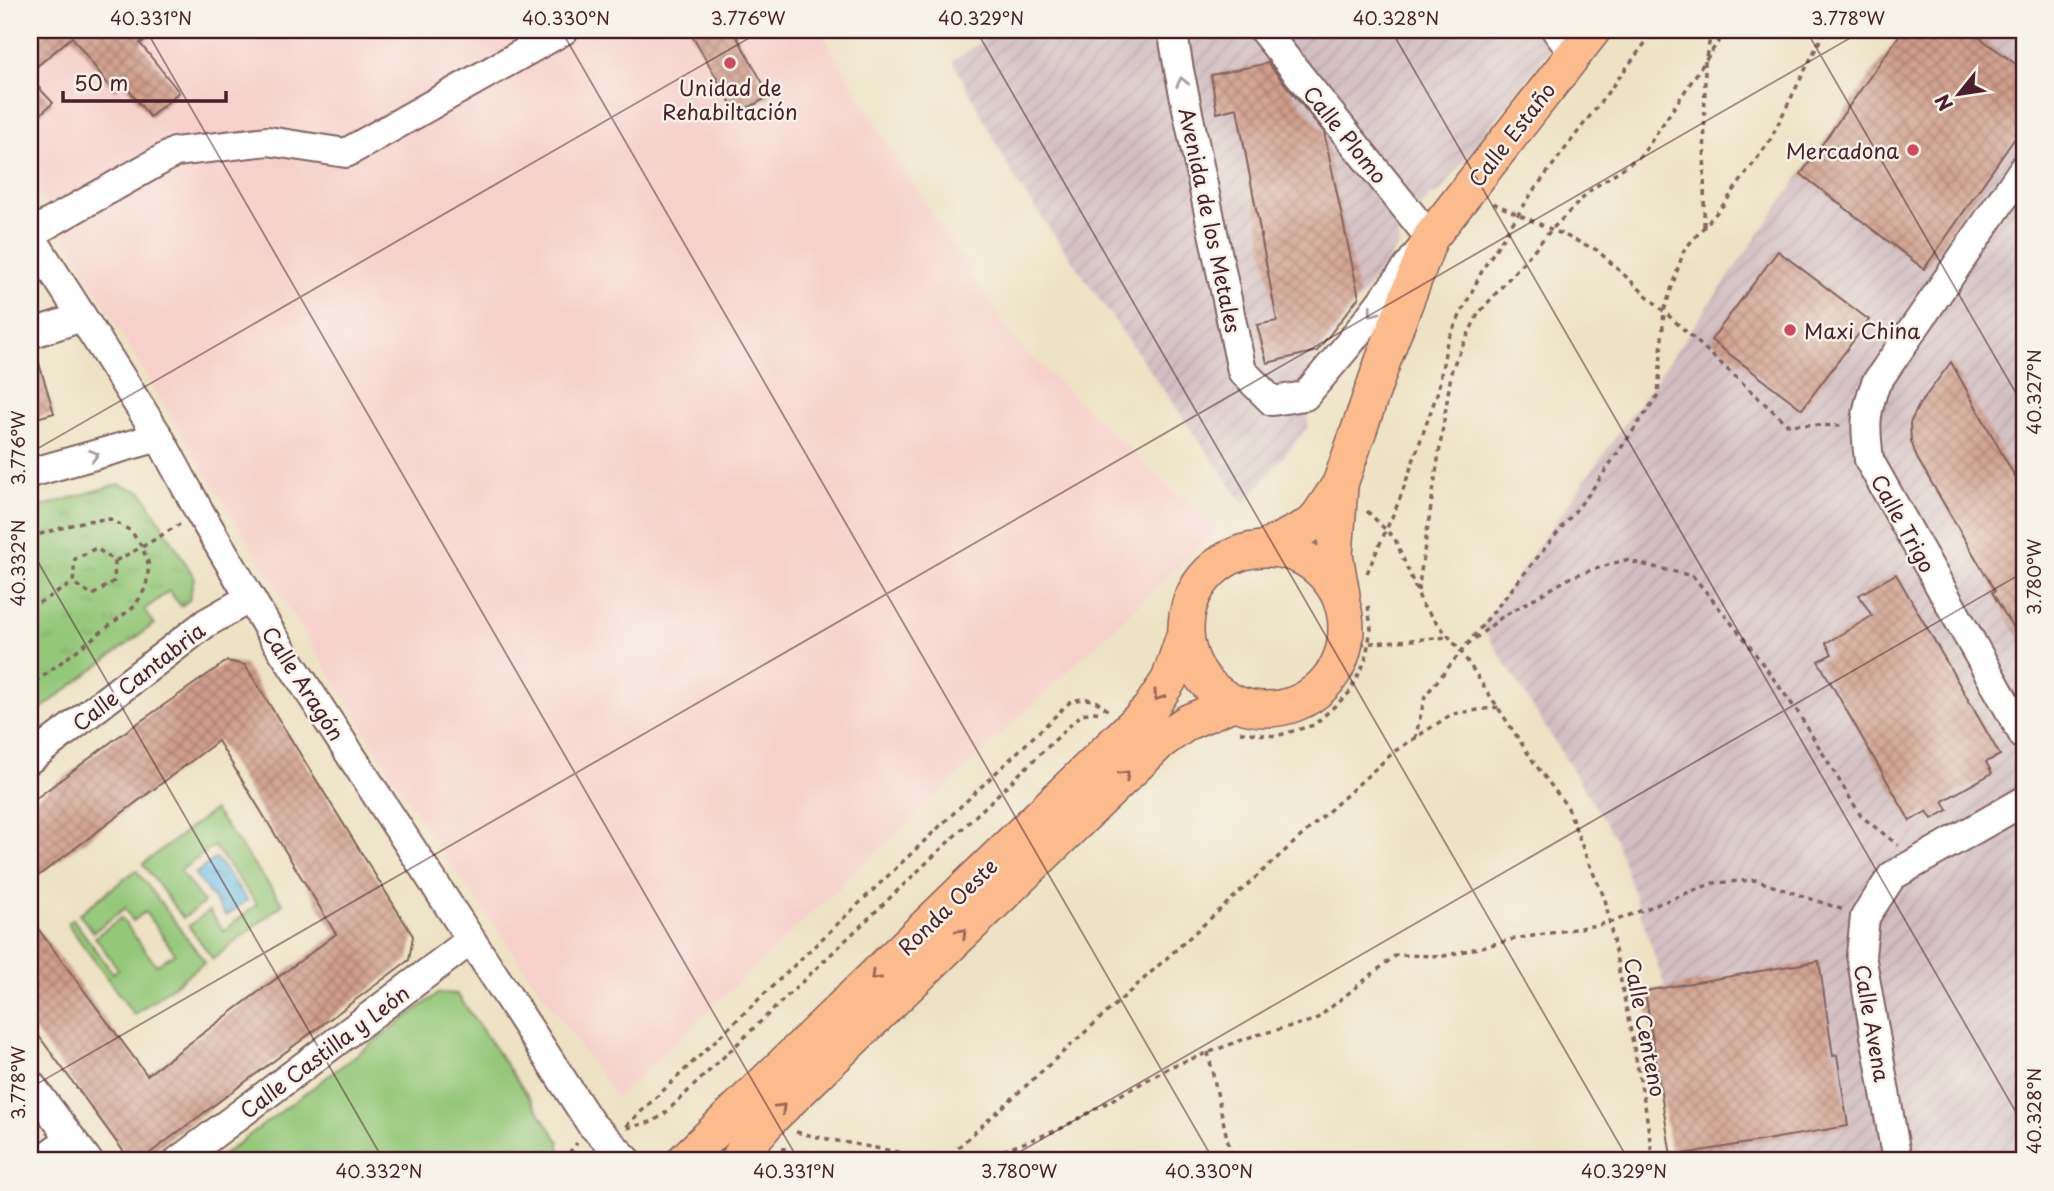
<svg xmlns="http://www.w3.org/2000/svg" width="2054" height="1191" viewBox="0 0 2054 1191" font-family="'Playpen Sans',sans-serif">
	<defs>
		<pattern id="industrial-furrows" width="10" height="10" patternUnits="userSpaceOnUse" patternTransform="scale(1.75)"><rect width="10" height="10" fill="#d2bec2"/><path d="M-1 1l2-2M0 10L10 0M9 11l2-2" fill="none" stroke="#b6a3a7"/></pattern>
		<pattern id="park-tufts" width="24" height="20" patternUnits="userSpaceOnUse" patternTransform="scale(1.75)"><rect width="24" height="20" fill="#94c879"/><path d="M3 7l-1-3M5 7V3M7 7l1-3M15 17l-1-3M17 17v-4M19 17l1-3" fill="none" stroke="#81ab69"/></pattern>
		<pattern id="water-ripples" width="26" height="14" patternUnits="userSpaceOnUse" patternTransform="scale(1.75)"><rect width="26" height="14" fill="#69bee6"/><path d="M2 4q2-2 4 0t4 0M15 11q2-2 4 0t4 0" fill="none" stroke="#589abb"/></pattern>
		<pattern id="building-cross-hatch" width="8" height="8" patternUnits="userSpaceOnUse" patternTransform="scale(1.75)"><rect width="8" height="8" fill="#d09e8b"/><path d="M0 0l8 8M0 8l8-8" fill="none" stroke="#ab8072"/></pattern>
	</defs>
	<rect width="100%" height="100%" fill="#f7f3e8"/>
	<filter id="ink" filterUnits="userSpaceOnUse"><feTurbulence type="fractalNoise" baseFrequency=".0143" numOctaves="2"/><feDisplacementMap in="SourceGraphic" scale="14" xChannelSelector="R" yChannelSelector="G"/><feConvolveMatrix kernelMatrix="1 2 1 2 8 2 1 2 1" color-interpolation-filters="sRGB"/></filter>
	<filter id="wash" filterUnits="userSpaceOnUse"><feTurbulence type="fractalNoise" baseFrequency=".00686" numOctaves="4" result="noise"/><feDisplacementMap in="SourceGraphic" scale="28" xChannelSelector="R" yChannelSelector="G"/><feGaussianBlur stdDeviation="1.57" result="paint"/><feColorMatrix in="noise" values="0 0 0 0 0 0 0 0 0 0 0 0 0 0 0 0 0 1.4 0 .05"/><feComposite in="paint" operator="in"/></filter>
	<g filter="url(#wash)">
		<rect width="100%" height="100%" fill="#ede2c3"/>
		<!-- built -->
		<polygon fill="#f7d0cb" points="30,30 819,30 830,46 890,148 1016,342 1156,475 1218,529 616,1098 418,817 162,402 30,178"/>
		<!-- industrial -->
		<g fill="url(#industrial-furrows)">
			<polygon points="998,30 1565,30 1440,192 1429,197 1398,234 1399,245 1309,367 1308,427 1244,504 1016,181 953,61"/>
			<polygon points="1903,30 2016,30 2024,39 2024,1161 1707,1161 1697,1083 1615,838 1482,626"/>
		</g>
		<!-- grass -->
		<g fill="#94c879" stroke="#6f7452" stroke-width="2">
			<polygon points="214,810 283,904 213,959 189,926 209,911 224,931 257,904 214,846 180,871 204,903 183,918 143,864"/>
			<polygon points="136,870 205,962 134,1015 67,923 73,919 113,973 118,969 95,937 121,918 156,965 175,953 145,912 133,921 125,908 93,932 79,914"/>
			<polygon points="439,993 457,994 559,1141 560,1161 215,1161"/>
		</g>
		<!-- park -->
		<polygon fill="url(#park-tufts)" stroke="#6f7452" stroke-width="2" points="118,484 142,492 194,577 189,600 181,606 169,591 144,610 154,624 30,717 30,510"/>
		<!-- water -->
		<polygon fill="url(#water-ripples)" stroke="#5a6e88" stroke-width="2" points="216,858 247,900 226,916 195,874"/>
		<g id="blocks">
			<!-- building -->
			<g fill="url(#building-cross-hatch)">
				<polygon points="30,30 164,30 140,43 179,92 150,117 124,84 114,92 72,37 30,72"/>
				<polygon points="689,30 733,30 770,96 737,114"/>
				<polygon points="1903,30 1969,30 2024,70 2024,125 1924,269 1801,174"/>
				<polygon points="1268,63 1324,132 1359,297 1317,351 1267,363 1257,325 1277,321 1237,108 1217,113 1211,75"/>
				<polygon points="30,78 53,103 30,123"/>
				<polygon points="1778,251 1869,320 1802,409 1711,340"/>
				<polygon points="30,350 35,350 54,413 30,420"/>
				<polygon points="1951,362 2024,493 2024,647 1992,592 1995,591 1917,458 1911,441 1910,423 1919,405"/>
				<polygon points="1896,574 2000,755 1986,762 1992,773 1943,801 1948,810 1932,819 1927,811 1910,821 1818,661 1832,654 1826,643 1872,616 1859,595"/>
				<polygon points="227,661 245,665 413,936 409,960 146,1156 124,1152 30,1024 30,918 147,1075 336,934 218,741 30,882 30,803 115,739"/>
				<polygon points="1819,961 1833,1056 1837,1055 1848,1126 1671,1156 1645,991"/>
			</g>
		</g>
	</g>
	<g filter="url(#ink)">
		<use href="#blocks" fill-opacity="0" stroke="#836360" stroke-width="2"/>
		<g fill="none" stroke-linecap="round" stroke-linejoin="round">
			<defs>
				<g id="minor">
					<polyline points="1179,30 1173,34 1179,70 1242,371 1272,401 1305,396 1348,345 1430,238 1263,30"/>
					<polyline points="1556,30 1574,54"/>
					<path d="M2024 168 1876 383C1864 414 1865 427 1869 460L2024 736"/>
					<polyline points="30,234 175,152 268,141 346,153 564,30"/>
					<polyline points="30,235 159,437 199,511 271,633 591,1124 628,1161"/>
					<polyline points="30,334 82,317"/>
					<polyline points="30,473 159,437"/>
					<polyline points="30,759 206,623 250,598"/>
					<polyline points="30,1084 88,1161"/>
					<polyline points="40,1161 70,1139"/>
					<polyline points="178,1161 471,940"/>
					<polyline points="1897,1161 1861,955 1865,917 1892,876 2024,801"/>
				</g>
				<g id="major">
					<polyline points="1340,487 1335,555 1342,595"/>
					<polyline points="1265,548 1314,523 1340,484 1384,358 1430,238 1593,30"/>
					<circle cx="1266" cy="629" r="80"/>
					<polyline points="684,1161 1149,710 1169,680 1185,633"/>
					<polyline points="738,1161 745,1148 772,1117 1161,741 1188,722 1233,703"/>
				</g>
			</defs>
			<!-- minor casing -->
			<use href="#minor" stroke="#836360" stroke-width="32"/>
			<!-- major casing -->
			<use href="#major" stroke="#836360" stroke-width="38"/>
			<!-- path -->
			<g stroke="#836360" stroke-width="3.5" stroke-dasharray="5 5" stroke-linecap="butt">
				<polyline points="1493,203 1597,250 1787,424 1841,426"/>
				<polyline points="1704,226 1705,61 1712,30"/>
				<polyline points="1367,511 1395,539 1423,606 1460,650 1535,764 1568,808 1587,859 1605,899 1645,1105 1653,1161"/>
				<polyline points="30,537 85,521 110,519 131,531 142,547 149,565 146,587 135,606 30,686"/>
				<polyline points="115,561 114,581 93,595 73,583 75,559 96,548 115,561 142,547 180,524"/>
				<polyline points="1367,573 1399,501 1438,391 1447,342 1484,267 1534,190 1655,30"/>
				<polyline points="1418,591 1452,368 1478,314 1552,229 1592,189 1642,155 1726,30"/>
				<polyline points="30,608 73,583"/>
				<polyline points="1360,644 1449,637"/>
				<polyline points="1467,645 1502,617 1573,576 1624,560 1693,576 1746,641 1797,711 1861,816 1898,845"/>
				<polyline points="1240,732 1276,736 1314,725 1349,693 1365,662 1371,629 1368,605"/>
				<polyline points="1415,739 1425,696 1589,494 1658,395 1664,311 1684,250 1724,204 1769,142 1825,30"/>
				<polyline points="1208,1052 1232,1161"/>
				<path d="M626 1126 1070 702C1087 696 1096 699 1108 711"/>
				<polyline points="627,1128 651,1122 662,1116 1082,714 1095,712 1103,714"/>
				<path d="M796 1132C845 1144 894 1150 942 1161"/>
				<polyline points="563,1161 577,1143"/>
				<polyline points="783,1161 784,1147"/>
				<polyline points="943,1161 1395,751 1452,714 1499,707"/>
				<polyline points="945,1161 979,1160 1060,1129 1172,1066 1253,1036 1315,1020 1396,955 1444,956 1515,939 1609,923 1713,883 1755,880 1844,910"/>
			</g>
			<!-- minor -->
			<use href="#minor" stroke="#fff" stroke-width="28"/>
			<!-- major -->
			<use href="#major" stroke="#fbbb8d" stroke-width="35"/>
		</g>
		<!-- one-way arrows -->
		<defs><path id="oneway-chevron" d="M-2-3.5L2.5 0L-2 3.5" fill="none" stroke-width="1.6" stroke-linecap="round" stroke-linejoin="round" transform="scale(1.75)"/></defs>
		<g stroke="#ae9aa0">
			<use href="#oneway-chevron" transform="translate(1182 82) rotate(-102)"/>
			<use href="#oneway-chevron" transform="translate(1373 312) rotate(127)"/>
			<use href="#oneway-chevron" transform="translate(94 455) rotate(-15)"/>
		</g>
		<g stroke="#9a6557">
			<use href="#oneway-chevron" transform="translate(1158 696) rotate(124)"/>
			<use href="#oneway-chevron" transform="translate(1125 775) rotate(-44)"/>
			<use href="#oneway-chevron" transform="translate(962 933) rotate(-44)"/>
			<use href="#oneway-chevron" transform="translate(875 976) rotate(136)"/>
			<use href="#oneway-chevron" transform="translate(781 1108) rotate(-44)"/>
		</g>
	</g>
	<!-- ticks -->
	<path fill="none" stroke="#4a1f2b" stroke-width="2" stroke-opacity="0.45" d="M146 30 799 1161M561 30 1214 1161M976 30 1629 1161M1391 30 2024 1126M1806 30 2024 407M30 453 763 30M30 548 384 1161M30 1088 1864 30M1004 1161 2024 572"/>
	<!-- markers -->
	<g fill="#d1495b" stroke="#f7f3e8" stroke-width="2.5">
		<circle cx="730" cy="63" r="7"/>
		<circle cx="1913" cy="150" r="7"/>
		<circle cx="1790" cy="330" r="7"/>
	</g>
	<g text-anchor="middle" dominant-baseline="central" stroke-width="5" stroke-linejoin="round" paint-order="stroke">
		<!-- poi labels -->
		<g font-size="21" fill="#4a1f2b" stroke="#f7f3e8">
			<text x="730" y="87">Unidad de<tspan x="730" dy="24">Rehabiltación</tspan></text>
			<text x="1899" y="150" text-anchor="end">Mercadona</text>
			<text x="1804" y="330" text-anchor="start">Maxi China</text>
		</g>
		<!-- street labels -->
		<g font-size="21" fill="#4a1f2b" stroke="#f7f3e8">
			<text transform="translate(1346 134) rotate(51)">Calle Plomo</text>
			<text transform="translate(1511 134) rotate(-52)">Calle Estaño</text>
			<text transform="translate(1211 220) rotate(78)">Avenida de los Metales</text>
			<text transform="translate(1904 523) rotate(61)">Calle Trigo</text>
			<text transform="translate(138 676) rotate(-38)">Calle Cantabria</text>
			<text transform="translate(304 683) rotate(57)">Calle Aragón</text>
			<text transform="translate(947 906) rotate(-44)">Ronda Oeste</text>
			<text transform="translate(1873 1023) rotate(80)">Calle Avena</text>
			<text transform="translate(1646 1027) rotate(79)">Calle Centeno</text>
			<text transform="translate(324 1051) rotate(-37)">Calle Castilla y León</text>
		</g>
	</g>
	<!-- margin -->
	<rect width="2054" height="1191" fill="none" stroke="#f7f3e8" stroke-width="77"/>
	<!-- north arrow -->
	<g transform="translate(1959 94) rotate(240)" stroke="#f7f3e8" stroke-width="5" paint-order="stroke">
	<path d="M0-5L12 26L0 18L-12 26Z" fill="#4a1f2b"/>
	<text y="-10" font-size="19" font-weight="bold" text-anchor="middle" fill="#4a1f2b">N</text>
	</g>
	<!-- scale -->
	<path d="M63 91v10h163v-10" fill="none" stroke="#4a1f2b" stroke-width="3.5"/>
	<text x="74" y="91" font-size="21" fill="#4a1f2b" stroke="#f7f3e8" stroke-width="5" paint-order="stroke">50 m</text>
	<rect x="38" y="38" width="1978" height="1114" fill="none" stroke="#4a1f2b" stroke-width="2.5"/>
	<g font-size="18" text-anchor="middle" fill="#4a1f2b">
		<text x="151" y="25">40.331°N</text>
		<text x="566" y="25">40.330°N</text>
		<text x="748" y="25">3.776°W</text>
		<text x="981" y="25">40.329°N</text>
		<text x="1396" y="25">40.328°N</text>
		<text x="1848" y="25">3.778°W</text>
		<text transform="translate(2035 392) rotate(-90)" y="6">40.327°N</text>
		<text transform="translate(19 448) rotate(-90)" y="6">3.776°W</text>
		<text transform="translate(19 563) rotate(-90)" y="6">40.332°N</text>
		<text transform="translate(2035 577) rotate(-90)" y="6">3.780°W</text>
		<text transform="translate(19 1083) rotate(-90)" y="6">3.778°W</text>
		<text transform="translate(2035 1111) rotate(-90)" y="6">40.328°N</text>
		<text x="379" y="1178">40.332°N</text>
		<text x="794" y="1178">40.331°N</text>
		<text x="1019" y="1178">3.780°W</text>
		<text x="1209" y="1178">40.330°N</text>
		<text x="1624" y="1178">40.329°N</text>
	</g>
</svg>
